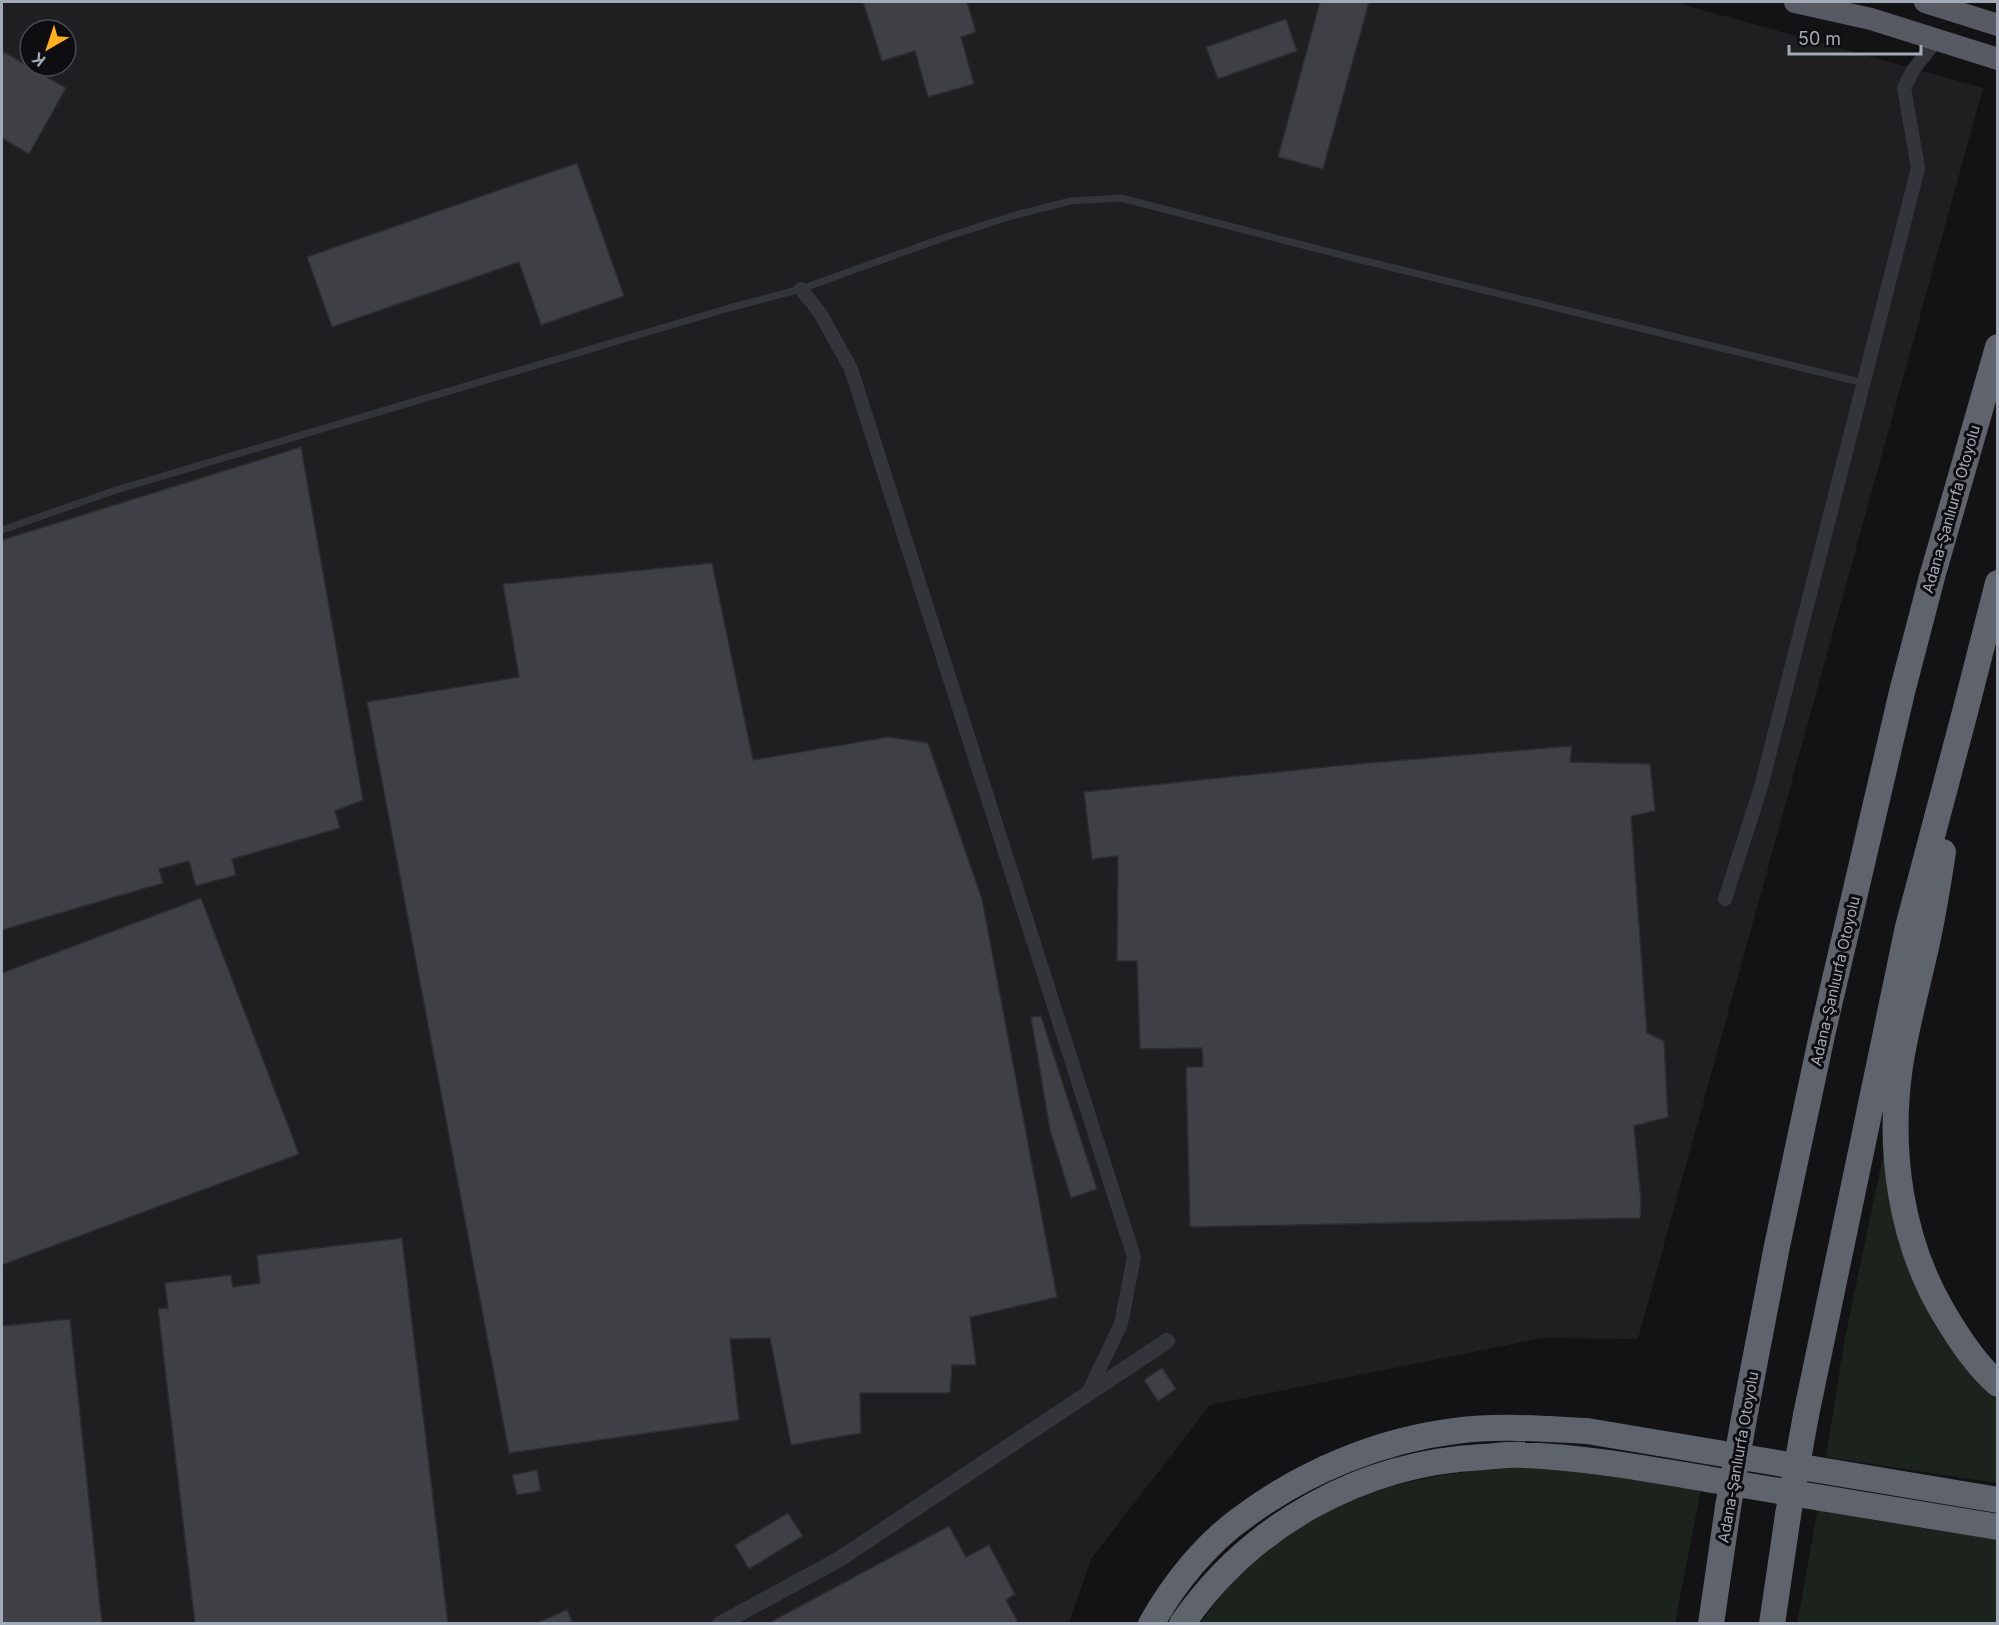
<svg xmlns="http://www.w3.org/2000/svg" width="1999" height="1625" viewBox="0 0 1999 1625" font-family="Inter,sans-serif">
	<rect width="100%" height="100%" fill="#131315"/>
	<!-- built -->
	<path fill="#1f1f22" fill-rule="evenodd" d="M2 2H1674L1983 88 1638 1339 1542 1338 1210 1405 1091 1559 1069 1623 2 1624ZM30 30H66V66H30Z"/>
	<!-- green -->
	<g fill="#1b231c">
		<polygon points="1883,1156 1895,1223 1997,1396 1997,1483 1826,1457 1845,1338"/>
		<path d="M1495 1467 1563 1468 1701 1489 1675 1623 1200 1624C1210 1610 1220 1596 1231 1584 1268 1545 1323 1510 1373 1492 1412 1479 1454 1474 1495 1467Z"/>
		<polygon points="1818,1508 1997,1537 1997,1623 1797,1624"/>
	</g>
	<!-- building -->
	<g fill="#3f4045" stroke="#2d2d31" stroke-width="1.5">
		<polygon points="863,2 967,2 976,32 961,37 974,84 928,97 915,51 882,61"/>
		<polygon points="1320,2 1369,2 1323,169 1278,157"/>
		<polygon points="1286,19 1297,51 1218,79 1206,47"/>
		<polygon points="2,51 66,88 29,154 2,138"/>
		<polygon points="577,163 624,296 541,325 519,262 332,327 307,257"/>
		<polygon points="301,447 363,800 335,811 340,828 232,859 236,875 196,886 189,861 159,869 163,883 2,930 2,540"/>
		<polygon points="712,563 753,760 888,737 928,743 982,899 1057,1297 970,1317 976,1365 952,1365 950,1393 860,1393 861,1433 791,1445 770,1338 730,1339 739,1420 509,1453 367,702 519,677 503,584"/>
		<polygon points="1572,746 1570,762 1650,764 1655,811 1631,816 1647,1033 1664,1041 1668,1117 1634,1126 1641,1201 1640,1218 1190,1227 1186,1067 1203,1067 1202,1048 1140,1049 1137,961 1117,961 1118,856 1092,859 1084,792 1345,765"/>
		<polygon points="201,898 299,1154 2,1265 2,973"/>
		<polygon points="1041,1016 1097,1189 1071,1198 1050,1130 1031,1017"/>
		<polygon points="402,1238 448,1624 195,1624 158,1309 168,1308 165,1283 231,1275 233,1287 260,1283 257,1255"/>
		<polygon points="70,1319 102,1624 2,1624 2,1326"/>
		<polygon points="1162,1368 1176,1389 1158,1401 1144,1380"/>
		<polygon points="537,1470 541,1491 517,1495 512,1475"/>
		<polygon points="788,1513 803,1536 749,1569 735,1545"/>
		<polygon points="949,1526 966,1557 989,1545 1015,1594 1006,1600 1019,1624 767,1624"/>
		<polygon points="567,1610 572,1621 567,1624 534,1624"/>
	</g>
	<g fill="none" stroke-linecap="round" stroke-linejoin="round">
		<!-- service -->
		<polyline stroke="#34353b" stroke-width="7" points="2,530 116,490 729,308 801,289 943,238 1012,216 1071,201 1121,198 1353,258 1864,383"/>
		<!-- minor -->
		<g stroke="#34353b" stroke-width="14">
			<polyline points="801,289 820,313 851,369 1134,1257 1121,1324 1088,1393"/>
			<polyline points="1725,899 1761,787 1918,168 1904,88 1913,70 1937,40"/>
		</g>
		<!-- tertiary -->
		<polyline stroke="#34353b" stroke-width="16" points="720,1624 838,1560 1167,1341"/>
		<!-- trunk -->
		<g stroke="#575a63" stroke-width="22">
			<polyline points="1795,2 1871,19 1998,59"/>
			<polyline points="1925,2 1998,25"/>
		</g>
		<!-- motorway -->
		<g stroke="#5f636c" stroke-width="26">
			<path d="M1943 852C1939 877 1935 903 1930 928 1921 974 1907 1020 1900 1066 1888 1149 1900 1239 1943 1312 1958 1337 1975 1364 1998 1384"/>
			<polyline points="1747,1402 1777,1246 1822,1035 1902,692 1932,577 1998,347"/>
			<polyline points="1806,1415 1908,927 1965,712 1998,583"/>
			<path d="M1151 1624C1174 1583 1207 1542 1246 1515 1306 1471 1381 1440 1455 1431 1499 1425 1543 1429 1587 1431L1998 1500"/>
			<path d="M1182 1624C1251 1524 1362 1463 1483 1457 1497 1456 1510 1454 1524 1455 1592 1458 1658 1471 1725 1482 1816 1497 1907 1512 1998 1527"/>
			<polyline points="1711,1624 1728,1507"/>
			<polyline points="1772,1624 1788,1515"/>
		</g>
		<!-- motorway-bridge -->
		<g stroke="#5f636c" stroke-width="26">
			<polyline points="1728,1507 1747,1402"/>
			<polyline points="1788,1515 1806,1415"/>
		</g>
	</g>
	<g text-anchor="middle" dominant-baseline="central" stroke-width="6" stroke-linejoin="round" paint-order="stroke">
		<!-- street labels -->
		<g font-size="15" fill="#a3aab7" stroke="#0e0e10">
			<text transform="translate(1951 509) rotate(-74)">Adana-Şanlıurfa Otoyolu</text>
			<text transform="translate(1835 981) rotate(-77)">Adana-Şanlıurfa Otoyolu</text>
			<text transform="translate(1738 1457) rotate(-80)">Adana-Şanlıurfa Otoyolu</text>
		</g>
	</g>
	<!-- border -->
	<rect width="1999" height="1625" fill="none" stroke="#a3aab7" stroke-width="6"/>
	<!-- north arrow -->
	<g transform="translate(48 48) rotate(219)"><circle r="28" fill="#0e0e10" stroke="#4a4c53" stroke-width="1.5"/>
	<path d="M0-4.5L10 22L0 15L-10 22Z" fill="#ffb021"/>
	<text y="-9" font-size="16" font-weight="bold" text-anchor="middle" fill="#a3aab7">K</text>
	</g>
	<!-- scale -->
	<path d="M1789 45v9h132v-9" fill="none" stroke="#a3aab7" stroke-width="3"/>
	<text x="1798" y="45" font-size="18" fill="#a3aab7" stroke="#0e0e10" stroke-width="4.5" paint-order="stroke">50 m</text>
</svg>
